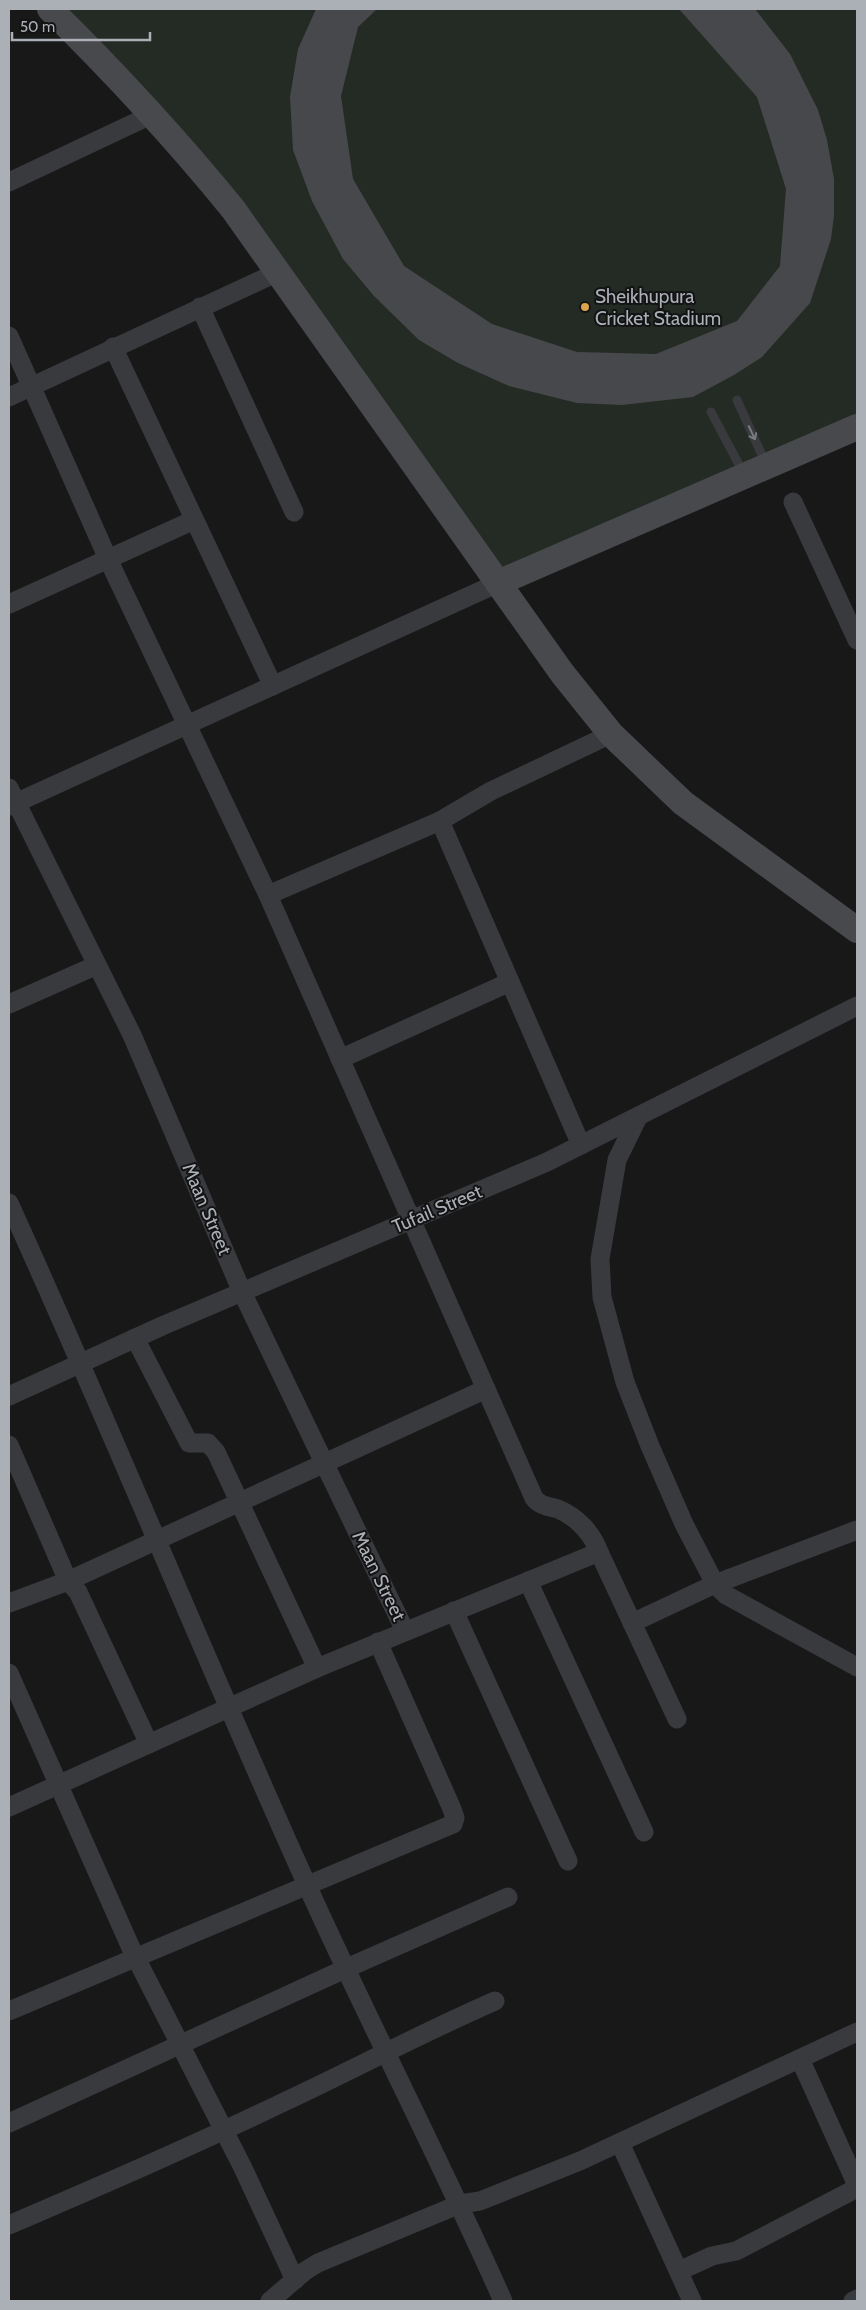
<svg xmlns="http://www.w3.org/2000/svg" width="866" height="2310" viewBox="0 0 866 2310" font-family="Cabin,sans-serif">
	<rect width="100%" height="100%" fill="#181819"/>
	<!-- green -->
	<polygon fill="#242b25" points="55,9 857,9 857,421 502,574 230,192"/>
	<!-- building -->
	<polygon fill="#47484b" points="316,9 377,9 358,27 341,96 353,179 404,266 492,324 577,352 656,354 737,321 780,266 786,189 757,97 679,9 755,9 790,54 818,110 827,140 834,179 834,216 831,239 810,303 762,357 734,375 693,397 622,405 577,403 509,386 458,363 419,340 374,296 343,259 312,201 293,150 290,97 298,49"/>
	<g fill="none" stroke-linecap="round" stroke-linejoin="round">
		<!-- lane -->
		<g stroke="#393a3e" stroke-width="9">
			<polyline points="737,400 766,464"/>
			<polyline points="711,412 744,474"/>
		</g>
		<!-- street -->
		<g stroke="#393a3e" stroke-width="19">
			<polyline points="9,182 151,115"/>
			<polyline points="200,307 294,512"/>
			<path d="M9 336 108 559 268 895 534 1498C540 1506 548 1506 558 1509 577 1517 592 1533 599 1552"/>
			<polyline points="113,347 273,686"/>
			<polyline points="9,397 278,272"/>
			<polyline points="793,502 857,640"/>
			<polyline points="9,604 194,520"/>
			<polyline points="9,788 132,1035 242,1292 405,1631"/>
			<polyline points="9,806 498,583"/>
			<polyline points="440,821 581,1145"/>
			<polyline points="268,895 440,821 491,791 611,734"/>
			<polyline points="9,1004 97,965"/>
			<polyline points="340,1059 510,982"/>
			<polyline points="638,1117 617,1160 600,1259 602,1297 625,1382 650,1446 684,1524 715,1584 726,1595 857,1667"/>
			<path d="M9 1203C112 1429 205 1659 307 1885 370 2025 441 2161 503 2301"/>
			<polyline points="135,1338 189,1443 208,1443 216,1452 317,1668"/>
			<polyline points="9,1396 162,1326 547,1162 857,1006"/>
			<polyline points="9,1445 68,1581 78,1592 149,1744"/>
			<polyline points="528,1581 644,1832"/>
			<polyline points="9,1603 68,1581 486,1389"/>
			<polyline points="454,1611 568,1861"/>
			<polyline points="632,1623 715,1584 857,1530"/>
			<polyline points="9,1673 131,1948 243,2168 295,2280"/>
			<polyline points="9,1807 317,1668 599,1552 677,1719"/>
			<polyline points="9,2011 453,1824 455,1818 452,1809 378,1642"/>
			<polyline points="800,2059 857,2185"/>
			<polyline points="9,2123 347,1968 508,1897"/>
			<polyline points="620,2143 692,2301"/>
			<path d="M9 2225C102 2185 195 2145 286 2101 356 2068 424 2032 495 2001"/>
			<polyline points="679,2271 712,2256 736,2251 857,2188"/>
			<polyline points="270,2301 305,2271 318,2263 460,2204 480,2201 580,2161 857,2032"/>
			<polyline points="853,2301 857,2299"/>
		</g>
		<!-- secondary -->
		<g stroke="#47494d" stroke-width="26">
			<path d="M50 9C114 72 176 139 233 209L562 673 611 734 683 803 857 930"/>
			<polyline points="498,583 857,427"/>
		</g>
	</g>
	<!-- one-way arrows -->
	<defs><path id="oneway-shaft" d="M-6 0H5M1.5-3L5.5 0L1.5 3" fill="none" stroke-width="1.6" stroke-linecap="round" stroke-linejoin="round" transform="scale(1.25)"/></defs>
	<use stroke="#787b81" href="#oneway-shaft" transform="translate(752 433) rotate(65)"/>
	<!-- markers -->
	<circle fill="#dca24d" stroke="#131314" stroke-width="2" cx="585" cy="307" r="5"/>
	<g text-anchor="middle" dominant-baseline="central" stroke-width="4" stroke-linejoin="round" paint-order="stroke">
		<!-- poi labels -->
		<g font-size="19" fill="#abb0b7" stroke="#131314" text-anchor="start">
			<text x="595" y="296">Sheikhupura<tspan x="595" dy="22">Cricket Stadium</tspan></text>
		</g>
		<!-- street labels -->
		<g font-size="19" fill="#abb0b7" stroke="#131314">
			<text transform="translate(207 1209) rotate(67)">Maan Street</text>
			<text transform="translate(437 1209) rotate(-23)">Tufail Street</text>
			<text transform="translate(379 1576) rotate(64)">Maan Street</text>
		</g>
	</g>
	<!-- border -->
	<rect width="866" height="2310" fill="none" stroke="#abb0b7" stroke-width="20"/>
	<!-- scale -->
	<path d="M12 32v8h138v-8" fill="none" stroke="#abb0b7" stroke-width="2.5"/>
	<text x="20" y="32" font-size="15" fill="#abb0b7" stroke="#131314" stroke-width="4" paint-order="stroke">50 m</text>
</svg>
